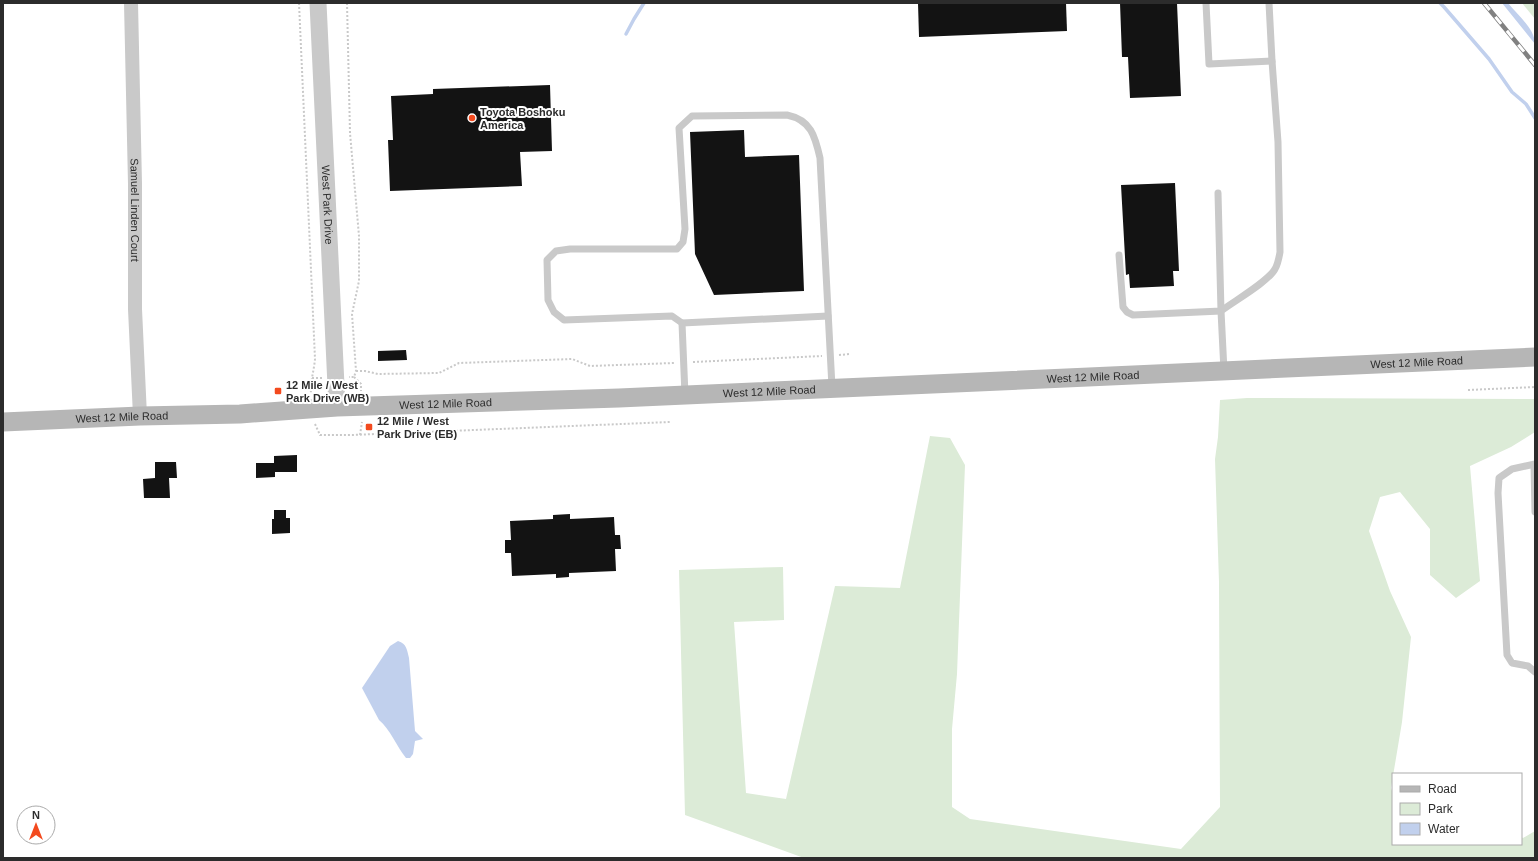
<svg xmlns="http://www.w3.org/2000/svg" width="1538" height="861" viewBox="0 0 1538 861" font-family="Helvetica,sans-serif">
	<rect width="100%" height="100%" fill="#fff"/>
	<!-- green -->
	<g fill="#dcebd7">
		<polygon points="1522,3 1535,3 1535,19"/>
		<polygon points="1247,398 1535,399 1535,432 1511,447 1470,466 1480,581 1456,598 1430,575 1430,529 1400,492 1380,497 1369,531 1390,591 1411,637 1402,722 1391,788 1393,794 1393,844 1521,844 1521,837 1523,838 1535,831 1535,858 804,858 685,815 679,570 783,567 784,620 734,622 746,793 786,799 835,586 900,588 930,436 950,438 965,465 957,674 952,729 952,807 970,819 1181,849 1220,807 1219,582 1215,459 1218,437 1220,400"/>
	</g>
	<!-- water -->
	<g fill="#c1d0ed">
		<path d="M1502 3H1508C1517 15 1535 28 1535 44Z"/>
		<path d="M398 641C407 644 407 650 409 658L415 731 423 739 415 741 413 754 410 758H406C397 747 390 729 379 720L362 688 390 646Z"/>
	</g>
	<g fill="none" stroke-linecap="round" stroke-linejoin="round">
		<!-- stream -->
		<g stroke="#c1d0ed" stroke-width="3.5">
			<polyline points="1440,3 1444,7 1489,59 1512,92 1526,104 1535,118"/>
			<polyline points="626,34 634,19 644,3"/>
		</g>
	</g>
	<!-- building -->
	<g fill="#131313">
		<polygon points="918,3 1066,3 1067,31 919,37"/>
		<polygon points="1120,3 1177,3 1181,96 1130,98 1128,57 1122,57"/>
		<polygon points="550,85 552,151 520,152 522,186 390,191 388,140 393,140 391,96 433,94 433,89"/>
		<polygon points="744,130 745,157 799,155 804,291 714,295 695,254 690,132"/>
		<polygon points="1175,183 1179,271 1173,271 1174,286 1130,288 1129,274 1126,275 1121,185"/>
		<polygon points="406,350 407,360 378,361 378,351"/>
		<polygon points="297,455 297,472 275,472 275,477 256,478 256,463 274,463 274,456"/>
		<polygon points="155,462 176,462 177,478 169,478 170,498 144,498 143,479 155,478"/>
		<polygon points="274,510 286,510 286,518 290,518 290,533 272,534 272,519 274,519"/>
		<polygon points="570,514 570,519 614,517 615,535 620,535 621,549 615,549 616,571 569,573 569,577 556,578 556,574 512,576 511,553 505,553 505,540 511,540 510,521 553,519 553,515"/>
	</g>
	<g fill="none" stroke-linecap="round" stroke-linejoin="round">
		<!-- path -->
		<g stroke="#c9c9c9" stroke-width="2" stroke-dasharray="2 2" stroke-linecap="butt">
			<path d="M299 3 315 359C314 371 310 382 311 394"/>
			<polyline points="347,3 350,133 359,236 359,281 352,314 356,371 354,377 349,377"/>
			<polyline points="839,355 850,354"/>
			<polyline points="693,362 822,356"/>
			<polyline points="356,371 365,371 378,374 439,373 459,363 572,359 590,366 674,363"/>
			<polyline points="354,377 361,384 361,391"/>
			<polyline points="312,378 322,378"/>
			<polyline points="1468,390 1535,387"/>
			<polyline points="315,424 320,435 352,435 670,422"/>
			<polyline points="360,435 362,422"/>
		</g>
		<!-- service -->
		<g stroke="#c9c9c9" stroke-width="7">
			<polyline points="1206,3 1209,64 1272,61"/>
			<polyline points="1119,255 1123,307 1127,312 1133,315 1221,311 1218,193"/>
			<polyline points="682,323 828,316"/>
			<path d="M1224 371 1221 311C1234 301 1268 282 1275 269 1278 264 1279 258 1280 252L1278 142 1272 61 1269 3"/>
			<path d="M685 395 682 323 672 316 564 320 554 312 548 300 547 260 556 251 570 249H677L683 242 685 229 679 128 692 116 787 115C811 120 815 136 820 158L832 387"/>
			<polyline points="1535,464 1512,469 1499,478 1498,493 1507,655 1512,663 1528,666 1535,672"/>
			<polyline points="1534,465 1535,512"/>
		</g>
		<!-- minor -->
		<path stroke="#c9c9c9" stroke-width="14" id="s1" d="M131 3 135 184V309L140 416"/>
		<!-- tertiary -->
		<path stroke="#c9c9c9" stroke-width="17" id="s2" d="M318 3 337 407"/>
		<!-- secondary -->
		<path stroke="#b6b6b6" stroke-width="19" id="s3" d="M3 422 140 416 240 414 337 407 619 398 1535 357"/>
		<defs>
			<polyline id="rail" points="1484,3 1535,65"/>
		</defs>
		<!-- rail casing -->
		<use href="#rail" stroke="#818181" stroke-width="4.5"/>
		<!-- rail -->
		<use href="#rail" stroke="#fff" stroke-width="3" stroke-dasharray="9" stroke-linecap="butt"/>
	</g>
	<!-- markers -->
	<g fill="#f34a1e" stroke="#fff" stroke-width="1.5">
		<circle cx="472" cy="118" r="4"/>
		<rect x="274" y="387" width="8" height="8" rx="2"/>
		<rect x="365" y="423" width="8" height="8" rx="2"/>
	</g>
	<g text-anchor="middle" dominant-baseline="central" stroke-width="4" stroke-linejoin="round" paint-order="stroke">
		<!-- poi labels -->
		<g font-size="11" font-weight="bold" fill="#2c2c2c" stroke="#fff" text-anchor="start">
			<text x="480" y="112">Toyota Boshoku<tspan x="480" dy="13">America</tspan></text>
			<text x="286" y="385">12 Mile / West<tspan x="286" dy="13">Park Drive (WB)</tspan></text>
			<text x="377" y="421">12 Mile / West<tspan x="377" dy="13">Park Drive (EB)</tspan></text>
		</g>
		<!-- street labels -->
		<g font-size="11" fill="#2c2c2c" stroke="#fff">
			<text stroke="none"><textPath href="#s2" startOffset="202">West Park Drive</textPath></text>
			<text stroke="none"><textPath href="#s1" startOffset="207">Samuel Linden Court</textPath></text>
			<text stroke="none"><textPath href="#s3" startOffset="1415">West 12 Mile Road</textPath></text>
			<text stroke="none"><textPath href="#s3" startOffset="1091">West 12 Mile Road</textPath></text>
			<text stroke="none"><textPath href="#s3" startOffset="767">West 12 Mile Road</textPath></text>
			<text stroke="none"><textPath href="#s3" startOffset="443">West 12 Mile Road</textPath></text>
			<text stroke="none"><textPath href="#s3" startOffset="119">West 12 Mile Road</textPath></text>
		</g>
	</g>
	<!-- border -->
	<rect width="1538" height="861" fill="none" stroke="#2c2c2c" stroke-width="8"/>
	<!-- legend -->
	<rect x="1392" y="773" width="130" height="72" fill="#ffffff" stroke="#ababab"/>
	<rect x="1400" y="786" width="20" height="6" fill="#b6b6b6" stroke="#ababab"/>
	<text x="1428" y="793" font-size="12" fill="#2c2c2c">Road</text>
	<rect x="1400" y="803" width="20" height="12" fill="#dcebd7" stroke="#ababab"/>
	<text x="1428" y="813" font-size="12" fill="#2c2c2c">Park</text>
	<rect x="1400" y="823" width="20" height="12" fill="#c1d0ed" stroke="#ababab"/>
	<text x="1428" y="833" font-size="12" fill="#2c2c2c">Water</text>
	<!-- north arrow -->
	<g transform="translate(36 825)"><circle r="19" fill="#ffffff" stroke="#ababab"/>
	<path d="M0-3L7 15L0 10L-7 15Z" fill="#f34a1e"/>
	<text y="-6" font-size="11" font-weight="bold" text-anchor="middle" fill="#2c2c2c">N</text>
	</g>
</svg>
